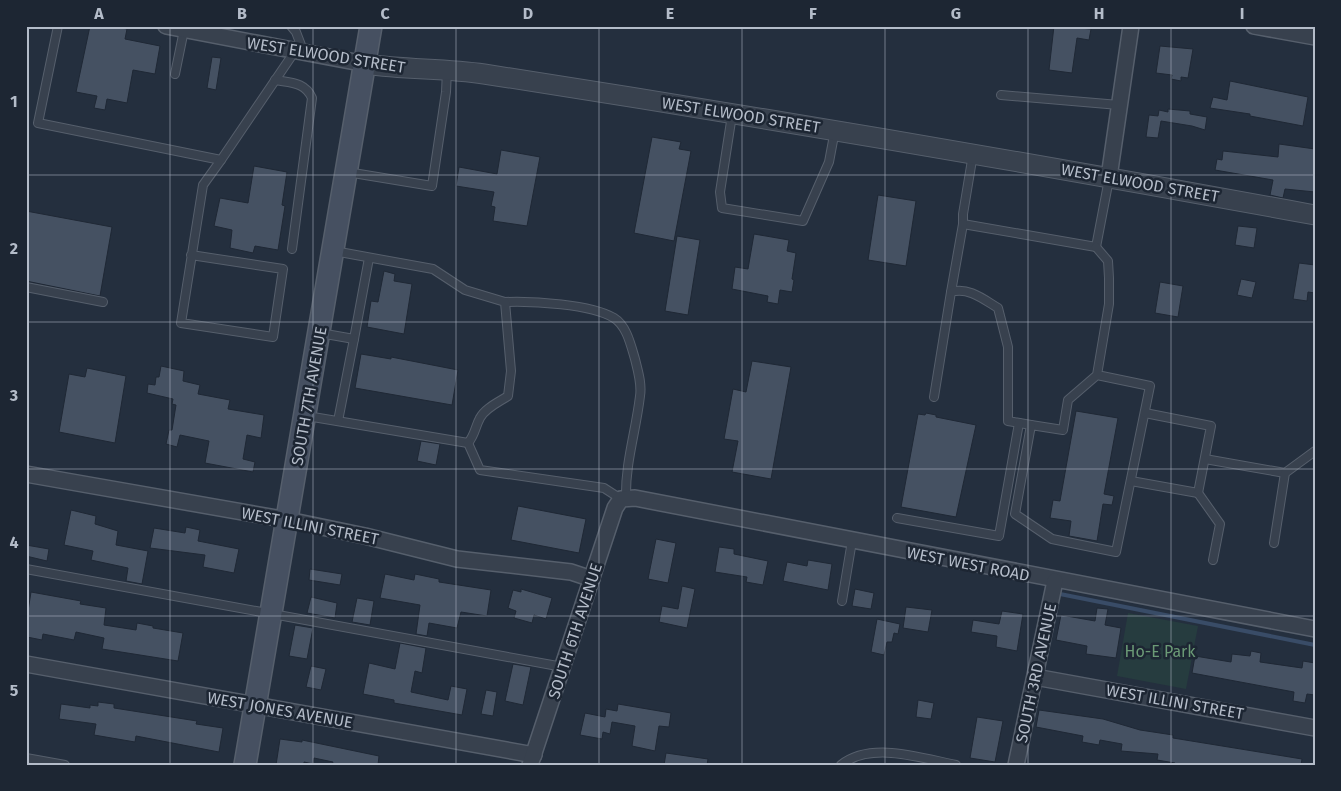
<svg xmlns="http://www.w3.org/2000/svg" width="1341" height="791" viewBox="0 0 1341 791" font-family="'Fira Sans',sans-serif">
	<rect width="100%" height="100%" fill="#242f3e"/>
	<!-- green -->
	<polygon fill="#263c3f" points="1128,613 1198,626 1186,689 1117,676"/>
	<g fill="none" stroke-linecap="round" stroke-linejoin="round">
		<!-- stream -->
		<polyline stroke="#394c67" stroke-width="4" points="1055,593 1315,645"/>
	</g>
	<!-- building -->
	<g fill="#455162" stroke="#1f2835">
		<polygon points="90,26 111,26 127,29 125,39 160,46 155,74 133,70 127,103 107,99 105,110 94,108 97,96 76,92"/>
		<polygon points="1054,26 1091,29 1089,40 1077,38 1072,73 1049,70"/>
		<polygon points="1160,46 1193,49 1188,78 1181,77 1181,81 1171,79 1172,75 1156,73"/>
		<polygon points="212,57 221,58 216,90 207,88"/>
		<polygon points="1230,81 1308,97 1303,126 1250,116 1250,114 1210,108 1213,97 1227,100"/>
		<polygon points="1168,109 1190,111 1190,114 1207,117 1205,130 1192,126 1161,121 1158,138 1146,137 1149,115 1158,116 1159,110 1168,112"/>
		<polygon points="652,137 681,142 679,149 691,151 674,241 634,233"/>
		<polygon points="1279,144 1315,149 1315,192 1285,189 1283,198 1270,195 1273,180 1215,170 1217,159 1222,160 1223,151 1278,157"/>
		<polygon points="501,150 540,157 527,226 493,221 495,207 491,206 494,192 456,186 459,167 497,174"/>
		<polygon points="254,166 287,172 282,205 285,206 278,250 255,246 253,253 230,248 232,230 214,226 220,198 248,203"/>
		<polygon points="878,195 916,201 906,266 868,260"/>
		<polygon points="26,211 112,227 100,296 26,281"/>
		<polygon points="1238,226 1257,228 1254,248 1235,245"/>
		<polygon points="754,234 789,240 787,251 796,253 792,279 794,280 792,292 780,290 778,304 767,302 768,296 732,289 735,267 748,269"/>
		<polygon points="677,236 700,240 688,315 665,311"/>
		<polygon points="1299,263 1315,265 1315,293 1308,292 1307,301 1293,299"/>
		<polygon points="384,271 395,274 394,281 412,284 404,334 367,327 371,301 378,302"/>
		<polygon points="1241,279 1256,282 1252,298 1237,295"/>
		<polygon points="1160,282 1183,286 1178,317 1155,313"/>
		<polygon points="361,354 391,359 391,357 458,370 452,405 355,388"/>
		<polygon points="752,361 791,367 771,479 732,472 738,441 724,439 733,389 746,392"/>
		<polygon points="161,366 184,371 183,381 200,385 198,394 230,400 228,409 264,415 261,438 247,435 243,459 255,462 253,472 205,463 209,441 180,435 177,447 166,444 169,430 172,430 176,405 172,404 173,399 147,393 148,384 155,385 156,377 159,377"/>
		<polygon points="87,368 126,376 115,443 59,432 69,374 85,377"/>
		<polygon points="1076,411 1118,418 1104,494 1114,496 1112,505 1103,504 1097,541 1069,536 1071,521 1050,518 1053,500 1060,501"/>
		<polygon points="926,413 936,415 936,417 976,425 956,517 901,507 918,414 925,415"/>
		<polygon points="421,441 440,444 436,465 417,461"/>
		<polygon points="518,506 586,519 579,553 511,540"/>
		<polygon points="71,510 96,516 95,524 118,531 116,545 148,551 142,584 126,581 128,568 91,560 93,551 64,545"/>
		<polygon points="186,527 200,530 198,541 239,549 234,573 203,567 205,555 150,548 154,528 185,533"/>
		<polygon points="656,539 676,543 668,583 648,579"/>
		<polygon points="26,545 49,549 47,561 26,556"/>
		<polygon points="719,547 734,549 734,554 768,561 763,585 746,582 747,577 715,572"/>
		<polygon points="808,560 832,564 828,590 783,581 787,562 807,566"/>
		<polygon points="310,569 342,574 340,585 309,580"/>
		<polygon points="385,574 414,580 415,574 439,579 439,582 491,590 487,616 461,612 457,628 429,623 427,636 416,634 420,605 380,598"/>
		<polygon points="682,586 695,589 687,628 659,622 662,606 678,609"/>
		<polygon points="521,589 552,598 546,619 534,615 532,623 514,618 516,611 508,608 513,590 521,592"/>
		<polygon points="855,589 874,593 871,609 852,606"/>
		<polygon points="31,592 81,601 80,604 106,608 104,625 136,630 137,623 153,626 153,628 183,633 178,661 102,649 104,638 76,632 74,640 43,634 42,640 27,637 26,624"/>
		<polygon points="311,597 337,603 335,618 307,613"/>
		<polygon points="357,598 374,601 370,625 352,622"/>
		<polygon points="906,607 932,610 928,632 903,628"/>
		<polygon points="1097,608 1108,609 1105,625 1121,628 1116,658 1086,654 1087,646 1056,640 1061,615 1095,621"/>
		<polygon points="1002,611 1023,614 1017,651 996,647 997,636 971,632 973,620 999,624"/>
		<polygon points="877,619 900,624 898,634 894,633 892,642 887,642 884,655 871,652"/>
		<polygon points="295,625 313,628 307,659 289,656"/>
		<polygon points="400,643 426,648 422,673 415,671 411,692 448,700 451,686 467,689 462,715 394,703 394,700 363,694 369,663 395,669"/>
		<polygon points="1251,651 1261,653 1260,662 1302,668 1303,661 1315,663 1315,695 1307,694 1305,703 1293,701 1294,692 1192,673 1195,656 1231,662 1232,654 1250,656"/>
		<polygon points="513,664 531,667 523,705 505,701"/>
		<polygon points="311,666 326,669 321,690 306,687"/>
		<polygon points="486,690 497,692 493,716 481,714"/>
		<polygon points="918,700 934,703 931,719 916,717"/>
		<polygon points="98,702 114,704 114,708 197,721 196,724 223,728 219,752 136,736 135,742 94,735 96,724 59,719 61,704 90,708 90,705 98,706"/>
		<polygon points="618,704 671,713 669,727 659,726 655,751 632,746 635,726 612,722 610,734 603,732 602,739 580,735 585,713 605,717 606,709 617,711"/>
		<polygon points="1039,710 1103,719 1140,730 1173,735 1173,738 1302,759 1301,765 1174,765 1175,763 1157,760 1158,754 1121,751 1122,744 1100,740 1099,745 1082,742 1083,736 1036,727"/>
		<polygon points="977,717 1003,721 995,762 970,758"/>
		<polygon points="280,739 302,742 302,740 379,756 378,765 332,765 333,762 314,758 313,764 304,762 304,765 276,765"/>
		<polygon points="666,753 708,759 707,765 664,765"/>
	</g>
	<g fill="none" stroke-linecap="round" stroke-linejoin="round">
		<defs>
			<g id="service">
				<polyline points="58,26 38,123 221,160 295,51"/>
				<polyline points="291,26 296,32 304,53"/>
				<polyline points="175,74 184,30"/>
				<path d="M275 80C291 83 305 82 312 98L292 249"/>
				<polyline points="1001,95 1119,105"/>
				<polyline points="732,115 720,192 722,208 803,221 829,162 835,130"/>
				<polyline points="973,154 963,214 963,224 1096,247 1109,179"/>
				<polyline points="347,172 432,186 446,92 447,70"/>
				<polyline points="1096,247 1108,261 1109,278 1109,304 1097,375 1068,400 1063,430 1031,425 1015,514 1052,539 1116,552 1150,386 1097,375"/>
				<polyline points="191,255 283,269 273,337 181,323 203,185 221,160"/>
				<polyline points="26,287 103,302"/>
				<polyline points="951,292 963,224"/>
				<path d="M505 302C532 301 591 304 614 318 627 326 631 346 635 359 638 371 642 384 640 396 636 431 625 463 626 499"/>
				<polyline points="320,333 354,339 369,258"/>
				<path d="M934 397 951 292C969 287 983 299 998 308L1008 347V421L1031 425"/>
				<path d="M307 416 468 443C475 435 475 427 480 418 485 408 499 402 508 396L511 371 505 302 465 290 433 269 334 251"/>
				<polyline points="338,421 354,339"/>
				<polyline points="468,443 480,470 604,488 621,499"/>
				<polyline points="1205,459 1285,473"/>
				<polyline points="1131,481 1198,493 1211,426 1145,413"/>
				<polyline points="1198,493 1220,524 1213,560"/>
				<polyline points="897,518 999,536 1019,423"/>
				<polyline points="1274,543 1285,473 1315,451"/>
				<polyline points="26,569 563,667"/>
				<polyline points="842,601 852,541"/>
				<polyline points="26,758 65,765"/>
				<path d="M841 765C871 741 921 758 956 765"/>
			</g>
			<g id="minor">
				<polyline points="166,26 366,64"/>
				<polyline points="1254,26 1315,37"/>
				<polyline points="1109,177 1131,26"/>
				<polyline points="26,474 288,520 365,536 457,559 571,572 592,579"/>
				<polyline points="26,664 534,755"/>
				<polyline points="1035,677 1315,728"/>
				<polyline points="530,765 615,508 621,499 635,498 1315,629"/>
				<polyline points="1016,765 1055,581"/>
			</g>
			<path id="tertiary" d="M366 64C405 70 444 68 484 74 761 117 1038 164 1315 215"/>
			<polyline id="secondary" points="245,765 371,26"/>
		</defs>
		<!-- service casing -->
		<use href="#service" stroke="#565f6c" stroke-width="10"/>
		<!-- minor casing -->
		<use href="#minor" stroke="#565f6c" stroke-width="18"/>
		<!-- tertiary casing -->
		<use href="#tertiary" stroke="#565f6c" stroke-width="21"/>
		<!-- secondary casing -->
		<use href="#secondary" stroke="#565f6c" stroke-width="24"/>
		<!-- service -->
		<use href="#service" stroke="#38414e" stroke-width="8"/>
		<!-- minor -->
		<use href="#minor" stroke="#38414e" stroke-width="15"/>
		<!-- tertiary -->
		<use href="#tertiary" stroke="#38414e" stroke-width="19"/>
		<!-- secondary -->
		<use href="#secondary" stroke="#465061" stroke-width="21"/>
	</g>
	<!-- grid -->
	<path fill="none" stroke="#b4bcc9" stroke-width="1" stroke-opacity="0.55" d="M170 26V765M313 26V765M456 26V765M599 26V765M742 26V765M885 26V765M1028 26V765M1171 26V765M26 175H1315M26 322H1315M26 469H1315M26 616H1315"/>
	<g text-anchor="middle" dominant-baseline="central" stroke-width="5" stroke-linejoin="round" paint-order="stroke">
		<!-- street labels -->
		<g font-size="16" fill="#b4bcc9" stroke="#1d2633">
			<text transform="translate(326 55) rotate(9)">WEST ELWOOD STREET</text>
			<text transform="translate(741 115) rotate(9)">WEST ELWOOD STREET</text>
			<text transform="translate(1140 183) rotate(10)">WEST ELWOOD STREET</text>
			<text transform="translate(309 396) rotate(-80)">SOUTH 7TH AVENUE</text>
			<text transform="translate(310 526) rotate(11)">WEST ILLINI STREET</text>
			<text transform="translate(968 564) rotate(11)">WEST WEST ROAD</text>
			<text transform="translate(575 631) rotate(-72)">SOUTH 6TH AVENUE</text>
			<text transform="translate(1036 673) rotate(-78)">SOUTH 3RD AVENUE</text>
			<text transform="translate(1175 702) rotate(10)">WEST ILLINI STREET</text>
			<text transform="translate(280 710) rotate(10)">WEST JONES AVENUE</text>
		</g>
		<!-- park labels -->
		<g font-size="16" fill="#6b9a76" stroke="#1d2633">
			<text x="1160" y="651">Ho-E Park</text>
		</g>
	</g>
	<!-- border -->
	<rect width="1341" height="791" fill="none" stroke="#1d2633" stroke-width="55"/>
	<rect x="28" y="28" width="1286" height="736" fill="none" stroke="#b4bcc9" stroke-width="2"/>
	<g font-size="16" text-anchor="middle" font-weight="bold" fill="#b4bcc9">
		<text x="99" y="19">A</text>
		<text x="242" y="19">B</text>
		<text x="385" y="19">C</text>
		<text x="528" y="19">D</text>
		<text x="670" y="19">E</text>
		<text x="813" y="19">F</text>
		<text x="956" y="19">G</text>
		<text x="1099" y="19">H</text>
		<text x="1242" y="19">I</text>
		<text x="14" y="107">1</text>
		<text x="14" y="254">2</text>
		<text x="14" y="401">3</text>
		<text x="14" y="548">4</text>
		<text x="14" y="696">5</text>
	</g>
</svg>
